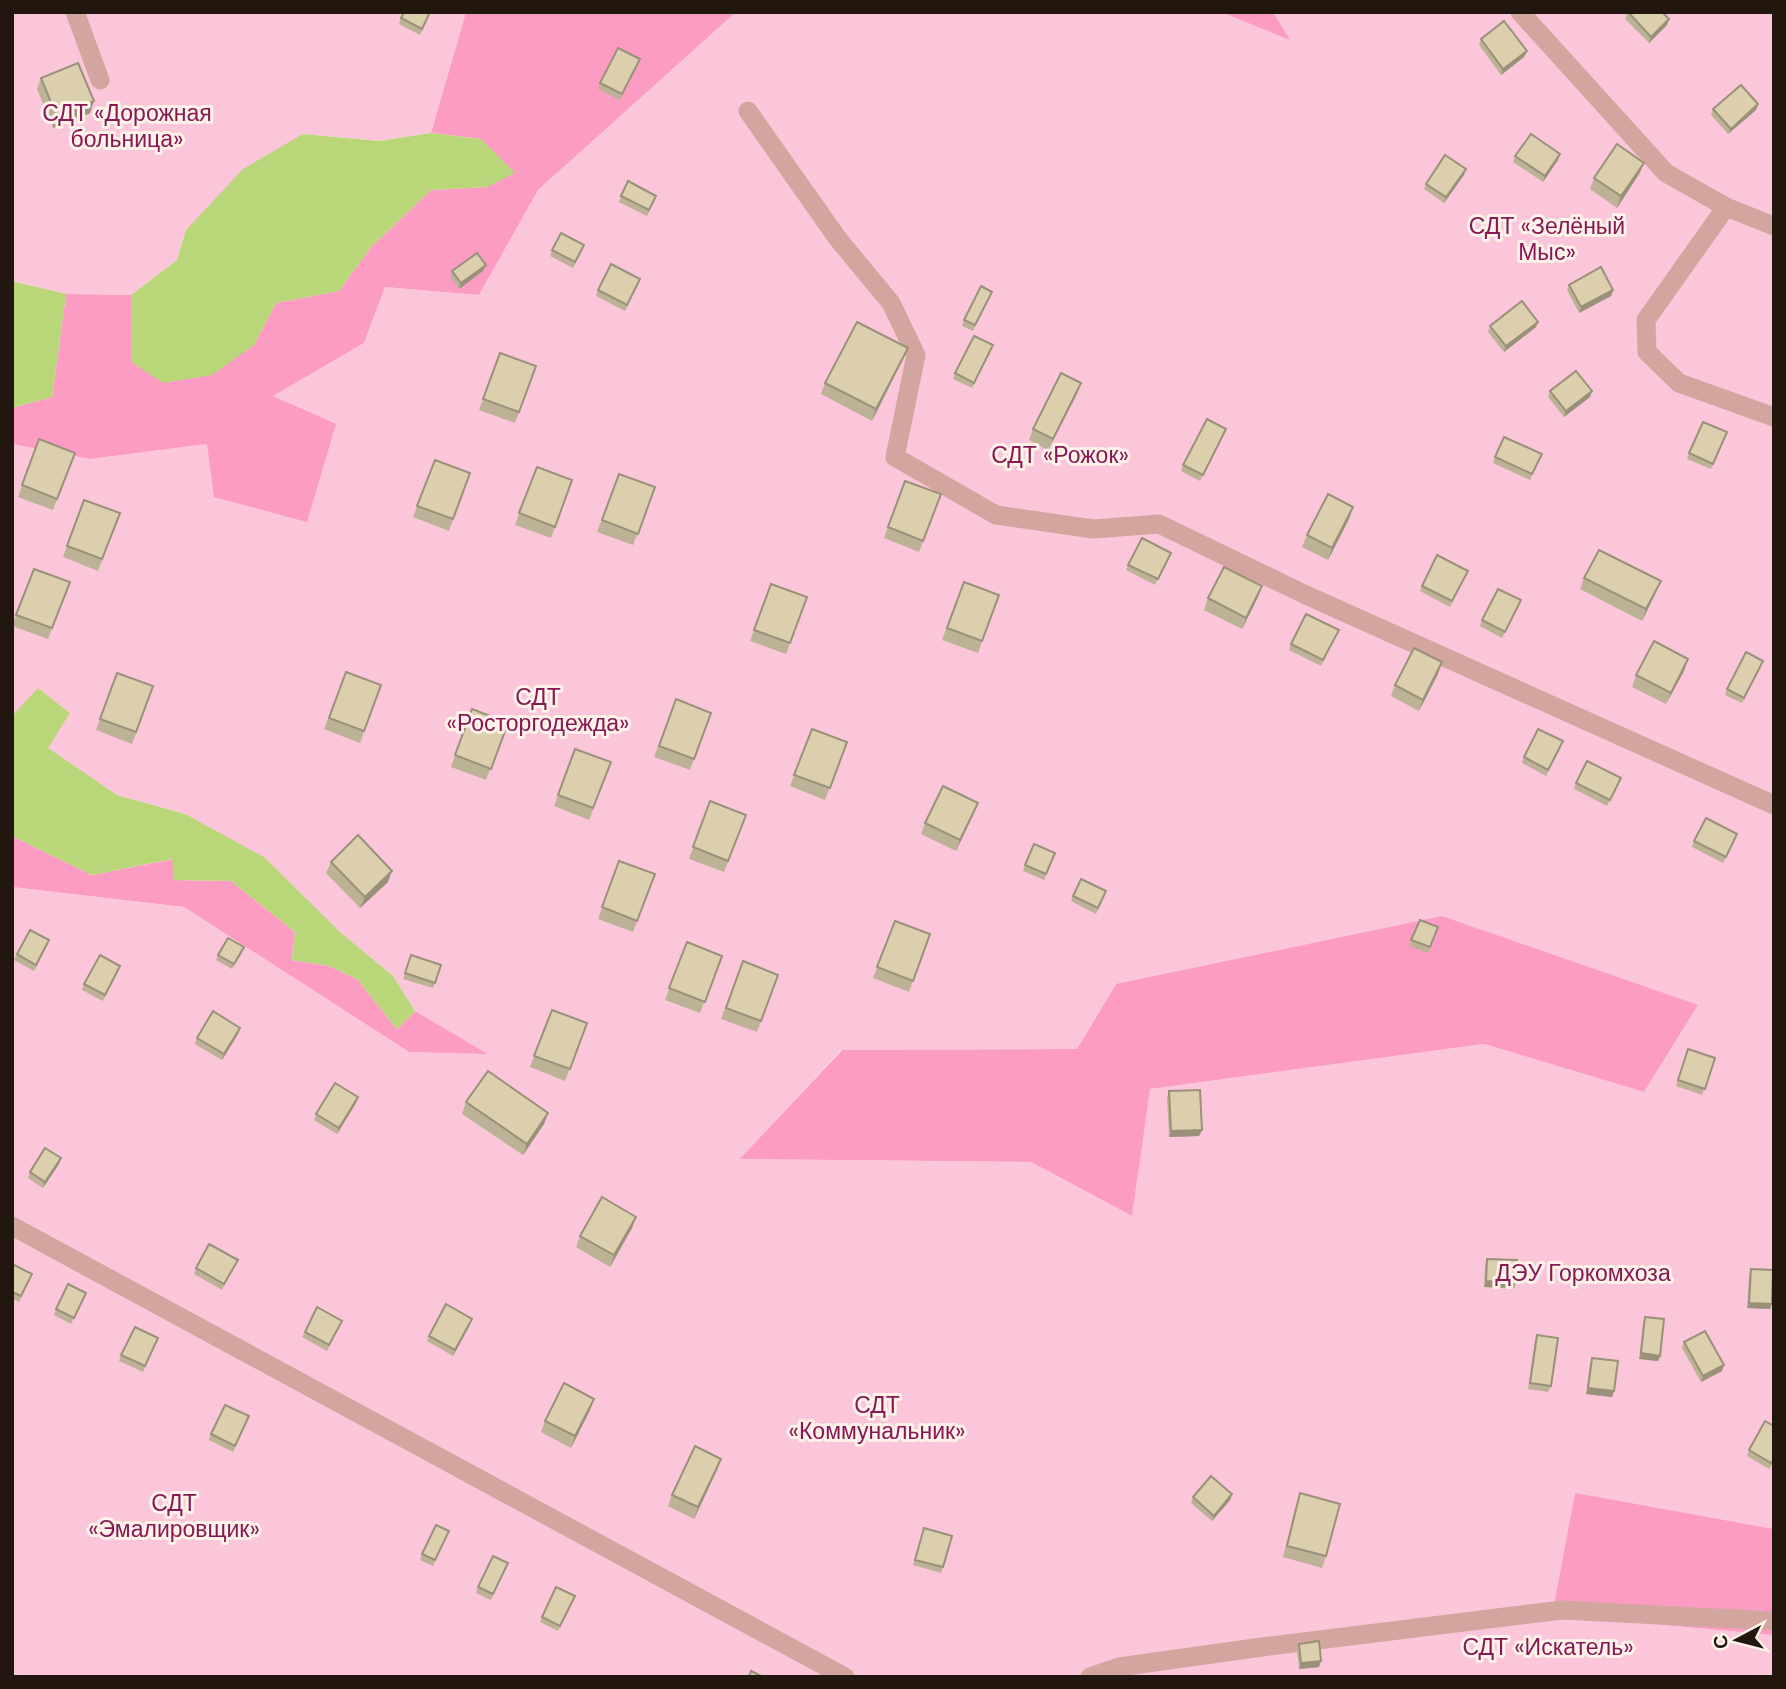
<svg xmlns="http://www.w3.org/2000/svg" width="1786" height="1689" viewBox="0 0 1786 1689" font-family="'DM Sans',sans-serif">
	<rect width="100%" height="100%" fill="#fff2e9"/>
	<!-- green -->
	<g fill="#fbc6da" fill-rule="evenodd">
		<polygon points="12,12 466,12 431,133 379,141 303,134 186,230 177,260 131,295 66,294 12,281"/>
		<path d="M736 12H1221L1288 39 1273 12H1774V1529L1575 1494 1552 1615 1774 1635V1677H12V887L184 907 409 1052 486 1053 415 1011 393 976 340 932 185 814 117 795 47 748 70 713 39 689 12 716V444L90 459 207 444 272 396 364 343 385 287 479 295 538 190ZM1116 984 1698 1005 1644 1092 1484 1044 1149 1089 1132 1216 1031 1162 741 1159 841 1050 1077 1049Z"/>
	</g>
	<!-- forest -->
	<g fill="#fc9cc3">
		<polygon points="466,12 736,12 538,190 479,295 385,287 364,343 273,396 336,424 307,522 214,497 207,444 90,459 12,444 12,408 52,397 66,294 131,295 131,362 254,345 276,303 339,291 371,247 431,190 487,187 481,139 431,133"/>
		<polygon points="1221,12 1273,12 1290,40"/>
		<polygon points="12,836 92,875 173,859 174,880 231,881 295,932 292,960 329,966 357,979 397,1029 415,1011 488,1054 409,1052 184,907 12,887"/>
		<polygon points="1442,916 1698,1005 1644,1092 1484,1044 1150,1089 1132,1216 1031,1162 740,1159 842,1050 1077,1049 1116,984"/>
		<polygon points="1575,1493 1774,1529 1774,1635 1552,1615"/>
	</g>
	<!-- water -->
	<g fill="#b9d678">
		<polygon points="431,133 481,139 515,173 487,187 431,190 371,247 339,291 276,303 254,345 212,375 163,383 131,362 131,295 177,260 186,230 243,169 303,134 379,141"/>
		<polygon points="12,281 66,294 52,397 12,408"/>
		<polygon points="38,688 70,713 48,748 117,795 185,814 264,857 340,932 393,976 415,1011 397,1029 357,979 329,966 292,960 295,932 231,881 174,880 172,859 92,875 12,836 12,716"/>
	</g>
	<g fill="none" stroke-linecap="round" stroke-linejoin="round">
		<!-- lane -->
		<g stroke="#d3a59f" stroke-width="19">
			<polyline points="75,12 100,80"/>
			<polyline points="1520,12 1666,173 1726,207 1774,226"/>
			<polyline points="748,111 838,239 891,303 916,355 895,457 996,515 1093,529 1159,524 1306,595 1774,805"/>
			<polyline points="1726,207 1646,320 1647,352 1679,383 1774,417"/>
			<polyline points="12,1226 845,1677"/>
			<polyline points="1090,1677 1119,1667 1262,1647 1562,1610 1774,1621"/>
		</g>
	</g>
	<!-- wall -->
	<g fill="#bcb295">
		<polygon points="431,12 420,35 399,24 401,18"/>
		<polygon points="1628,12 1669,19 1667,25 1649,43 1625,19"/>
		<polygon points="1481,39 1527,51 1524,57 1501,75 1479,45"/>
		<polygon points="638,65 620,100 598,89 600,83"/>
		<polygon points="41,78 90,113 53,128 37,89"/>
		<polygon points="1758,104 1756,110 1728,134 1711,115 1713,109"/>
		<polygon points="1560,154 1558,160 1543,182 1513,162 1515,156"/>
		<polygon points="1644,163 1639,174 1617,208 1590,189 1594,178"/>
		<polygon points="1466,169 1464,175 1444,203 1424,189 1426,184"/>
		<polygon points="621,196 654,201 647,216 619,202"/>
		<polygon points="552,250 582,251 573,268 550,256"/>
		<polygon points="452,271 483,271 459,289 450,277"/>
		<polygon points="638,285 625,311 596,296 598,290"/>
		<polygon points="1569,285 1613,290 1611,296 1579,313 1567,290"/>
		<polygon points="992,292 973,331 962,326 964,320"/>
		<polygon points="1538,322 1536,327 1504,352 1488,332 1490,326"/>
		<polygon points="908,348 903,359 872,421 821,394 825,383"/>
		<polygon points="991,351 972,388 953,379 955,373"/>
		<polygon points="500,353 536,366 515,423 479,410"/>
		<polygon points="1550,391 1592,391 1590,397 1564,417 1548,397"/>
		<polygon points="1077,394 1048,450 1029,440 1033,429"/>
		<polygon points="1226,429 1200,481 1181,471 1183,465"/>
		<polygon points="1727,432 1711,469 1687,459 1689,453"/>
		<polygon points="39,439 75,453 53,510 18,497"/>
		<polygon points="1542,454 1530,480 1493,463 1495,457"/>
		<polygon points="435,460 470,473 449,531 413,517"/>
		<polygon points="537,467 572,480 551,538 515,525"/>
		<polygon points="619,474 655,487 633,545 597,532"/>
		<polygon points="905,481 941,494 919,552 884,538"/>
		<polygon points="84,500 120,513 98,571 63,557"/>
		<polygon points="1349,519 1328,560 1302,547 1307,535"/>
		<polygon points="1171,553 1155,585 1126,570 1128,565"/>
		<polygon points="34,569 70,582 48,639 12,626"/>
		<polygon points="1468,571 1450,607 1420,591 1422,586"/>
		<polygon points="1584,578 1661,581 1656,592 1642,621 1580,589"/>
		<polygon points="964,582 999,595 978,653 942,640"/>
		<polygon points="771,584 807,597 786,654 750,641"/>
		<polygon points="1258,597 1242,629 1204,610 1208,598"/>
		<polygon points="1519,606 1502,638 1480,626 1482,620"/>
		<polygon points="1339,630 1321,666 1289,650 1291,644"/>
		<polygon points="1688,659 1684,671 1666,704 1632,687 1636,675"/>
		<polygon points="1761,667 1742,703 1725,695 1727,689"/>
		<polygon points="346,672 381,685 360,743 324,729"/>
		<polygon points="117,673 153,686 132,744 96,730"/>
		<polygon points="1438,674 1419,711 1391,696 1395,685"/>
		<polygon points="676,699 711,713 690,770 654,757"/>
		<polygon points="472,709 508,723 486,780 451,767"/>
		<polygon points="812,729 847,742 825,800 790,786"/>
		<polygon points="1561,747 1546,776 1522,763 1524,757"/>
		<polygon points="575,749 611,762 589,820 554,806"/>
		<polygon points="1621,778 1607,806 1574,789 1576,783"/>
		<polygon points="710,801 746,815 724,872 689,859"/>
		<polygon points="978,803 973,815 956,851 921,834 925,823"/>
		<polygon points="1735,840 1723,863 1692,847 1694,841"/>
		<polygon points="1055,853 1044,880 1023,871 1025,865"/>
		<polygon points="619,861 655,874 633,932 598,919"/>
		<polygon points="331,862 388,882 360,908 326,873"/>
		<polygon points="1106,891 1096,914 1071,901 1073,896"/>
		<polygon points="1420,920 1438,927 1428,953 1409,946"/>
		<polygon points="895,921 930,934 909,992 873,978"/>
		<polygon points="687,942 722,956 700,1013 665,1000"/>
		<polygon points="47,946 34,971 14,960 17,954"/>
		<polygon points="242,953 232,969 216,960 218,955"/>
		<polygon points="411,955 441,965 433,988 403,979"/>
		<polygon points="743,961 778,975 757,1032 721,1019"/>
		<polygon points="118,972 103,1001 82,990 84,984"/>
		<polygon points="552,1010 587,1023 565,1081 530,1067"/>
		<polygon points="240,1028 238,1034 222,1060 195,1044 197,1038"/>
		<polygon points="1688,1049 1715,1058 1702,1095 1676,1086"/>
		<polygon points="1169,1091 1202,1130 1199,1136 1169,1137 1167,1097"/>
		<polygon points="466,1102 548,1113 544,1124 523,1155 462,1114"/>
		<polygon points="356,1103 337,1134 314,1120 316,1114"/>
		<polygon points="61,1158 59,1164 43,1188 28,1178 30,1172"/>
		<polygon points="636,1217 632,1228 610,1267 576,1247 580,1236"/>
		<polygon points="1487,1259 1514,1288 1484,1287 1485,1265"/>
		<polygon points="238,1260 222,1290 194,1274 196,1268"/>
		<polygon points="12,1264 32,1274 19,1302 12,1298"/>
		<polygon points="1751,1269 1772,1304 1770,1309 1747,1308 1749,1275"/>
		<polygon points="86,1293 71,1324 54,1315 56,1309"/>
		<polygon points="1645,1317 1660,1356 1658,1361 1639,1359 1643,1323"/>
		<polygon points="472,1319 453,1356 427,1341 429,1336"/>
		<polygon points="342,1321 327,1351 302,1337 305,1332"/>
		<polygon points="1537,1335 1551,1386 1548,1392 1528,1389 1535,1341"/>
		<polygon points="158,1338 143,1372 119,1361 121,1355"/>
		<polygon points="1684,1342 1722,1371 1701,1382 1682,1348"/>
		<polygon points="1592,1358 1614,1391 1612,1397 1586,1394 1590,1364"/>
		<polygon points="594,1399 590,1410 571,1448 541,1432 545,1421"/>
		<polygon points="249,1416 233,1452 209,1440 211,1434"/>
		<polygon points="1749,1450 1774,1461 1769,1469 1747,1456"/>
		<polygon points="721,1459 717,1470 694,1519 668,1506 672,1495"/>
		<polygon points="1300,1493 1326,1556 1322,1568 1283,1557 1296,1505"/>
		<polygon points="1232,1494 1230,1500 1212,1521 1191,1503 1193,1497"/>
		<polygon points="924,1528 943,1567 941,1573 913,1565"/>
		<polygon points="449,1531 433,1566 420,1560 422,1554"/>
		<polygon points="508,1563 491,1600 476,1593 478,1587"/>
		<polygon points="573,1602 558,1631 540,1622 542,1617"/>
		<polygon points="1299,1644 1319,1667 1299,1669 1297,1650"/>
	</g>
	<!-- shaded-wall -->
	<g fill="#999179">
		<polygon points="1669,19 1667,25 1649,43 1651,37"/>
		<polygon points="1527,51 1524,57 1501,75 1503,69"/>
		<polygon points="94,101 90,113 53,128 57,117"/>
		<polygon points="1758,104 1756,110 1728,134 1731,129"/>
		<polygon points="1560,154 1558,160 1543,182 1545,176"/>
		<polygon points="1644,163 1639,174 1617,208 1621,196"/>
		<polygon points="1466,169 1464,175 1444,203 1446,197"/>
		<polygon points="486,265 483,271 459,289 461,283"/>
		<polygon points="1613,290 1611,296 1579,313 1581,307"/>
		<polygon points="1538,322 1536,327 1504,352 1506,346"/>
		<polygon points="908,348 903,359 872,421 876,409"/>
		<polygon points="1081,383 1077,394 1048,450 1053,439"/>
		<polygon points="1592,391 1590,397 1564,417 1566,411"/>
		<polygon points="1353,507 1349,519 1328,560 1332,548"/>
		<polygon points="1661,581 1656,592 1642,621 1646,609"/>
		<polygon points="1262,586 1258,597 1242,629 1246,618"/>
		<polygon points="1688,659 1684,671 1666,704 1671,693"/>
		<polygon points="1442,662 1438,674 1419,711 1423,700"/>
		<polygon points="978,803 973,815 956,851 960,840"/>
		<polygon points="392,871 388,882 360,908 365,897"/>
		<polygon points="240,1028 238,1034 222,1060 224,1054"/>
		<polygon points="358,1097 356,1103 337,1134 339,1128"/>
		<polygon points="548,1113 544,1124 523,1155 527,1144"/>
		<polygon points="1202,1130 1199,1136 1169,1137 1171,1131"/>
		<polygon points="61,1158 59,1164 43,1188 45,1182"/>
		<polygon points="636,1217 632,1228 610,1267 614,1255"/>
		<polygon points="1486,1281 1516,1282 1514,1288 1484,1287"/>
		<polygon points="1749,1303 1772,1304 1770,1309 1747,1308"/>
		<polygon points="472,1319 470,1325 453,1356 455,1350"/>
		<polygon points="1641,1353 1660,1356 1658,1361 1639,1359"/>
		<polygon points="1724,1365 1722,1371 1701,1382 1703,1376"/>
		<polygon points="1588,1388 1614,1391 1612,1397 1586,1394"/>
		<polygon points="594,1399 590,1410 571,1448 575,1436"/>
		<polygon points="721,1459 717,1470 694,1519 698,1507"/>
		<polygon points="1232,1494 1230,1500 1212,1521 1214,1516"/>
		<polygon points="1321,1661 1319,1667 1299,1669 1301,1663"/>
	</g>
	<!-- building -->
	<g fill="#dbcfad" stroke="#999179" stroke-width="2">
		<polygon points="404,12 430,12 422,29 401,18"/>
		<polygon points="1628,12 1662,12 1669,19 1651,37"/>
		<polygon points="1504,21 1527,51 1503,69 1481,39"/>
		<polygon points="618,48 640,59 622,94 600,83"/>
		<polygon points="78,63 94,101 57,117 41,78"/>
		<polygon points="1741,85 1758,104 1731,129 1713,109"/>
		<polygon points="1531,134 1560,154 1545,176 1515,156"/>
		<polygon points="1617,144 1644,163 1621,196 1594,178"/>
		<polygon points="1445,155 1466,169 1446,197 1426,184"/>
		<polygon points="628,181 656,196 649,210 621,196"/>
		<polygon points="561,233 584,245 575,262 552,250"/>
		<polygon points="477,253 486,265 461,283 452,271"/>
		<polygon points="611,264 640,279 627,305 598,290"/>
		<polygon points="1601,267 1613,290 1581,307 1569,285"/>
		<polygon points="981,286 992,292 975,325 964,320"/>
		<polygon points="1522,301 1538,322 1506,346 1490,326"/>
		<polygon points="857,322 908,348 876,409 825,383"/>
		<polygon points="974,336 993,345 974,383 955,373"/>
		<polygon points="500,353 536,366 519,412 483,399"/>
		<polygon points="1576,371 1592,391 1566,411 1550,391"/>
		<polygon points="1061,373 1081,383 1053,439 1033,429"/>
		<polygon points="1207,419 1226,429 1203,475 1183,465"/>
		<polygon points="1703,422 1727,432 1713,464 1689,453"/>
		<polygon points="1504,437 1542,454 1532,474 1495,457"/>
		<polygon points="39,439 75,453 57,499 22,485"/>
		<polygon points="435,460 470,473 453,519 417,506"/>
		<polygon points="537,467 572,480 555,527 519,513"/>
		<polygon points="619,474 655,487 638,534 602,520"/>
		<polygon points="905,481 941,494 923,541 888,527"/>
		<polygon points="1328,494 1353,507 1332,548 1307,535"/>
		<polygon points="84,500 120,513 102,559 67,546"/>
		<polygon points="1142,538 1171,553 1158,579 1128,565"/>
		<polygon points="1599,550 1661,581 1646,609 1584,578"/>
		<polygon points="1437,555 1468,571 1452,601 1422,586"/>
		<polygon points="1224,567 1262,586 1246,618 1208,598"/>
		<polygon points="34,569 70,582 52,628 16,615"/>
		<polygon points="964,582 999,595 982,641 947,628"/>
		<polygon points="771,584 807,597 790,643 754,630"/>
		<polygon points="1498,589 1521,600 1505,632 1482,620"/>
		<polygon points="1306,614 1339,630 1323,660 1291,644"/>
		<polygon points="1654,641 1688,659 1671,693 1636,675"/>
		<polygon points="1414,648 1442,662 1423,700 1395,685"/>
		<polygon points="1746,652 1763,661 1744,698 1727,689"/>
		<polygon points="346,672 381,685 364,731 329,718"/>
		<polygon points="117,673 153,686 136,732 100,719"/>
		<polygon points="676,699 711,713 694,759 659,746"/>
		<polygon points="472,709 508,723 491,769 455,755"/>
		<polygon points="812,729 847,742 830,788 794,775"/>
		<polygon points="1538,729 1563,741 1548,770 1524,757"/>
		<polygon points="575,749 611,762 593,808 558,795"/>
		<polygon points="1587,761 1621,778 1610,800 1576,783"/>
		<polygon points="943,786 978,803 960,840 925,823"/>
		<polygon points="710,801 746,815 728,861 693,847"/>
		<polygon points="1706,818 1737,834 1726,857 1694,841"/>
		<polygon points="358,835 392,871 365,897 331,862"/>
		<polygon points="1034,844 1055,853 1046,874 1025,865"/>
		<polygon points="619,861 655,874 637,921 602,907"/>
		<polygon points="1081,879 1106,891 1098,908 1073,896"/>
		<polygon points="1420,920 1438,927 1430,947 1411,940"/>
		<polygon points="895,921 930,934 913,981 877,967"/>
		<polygon points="30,930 49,940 36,965 17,954"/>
		<polygon points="228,938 244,947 234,964 218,955"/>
		<polygon points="687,942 722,956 705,1002 669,988"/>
		<polygon points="100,955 120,966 105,995 84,984"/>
		<polygon points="411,955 441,965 435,983 405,973"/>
		<polygon points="743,961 778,975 761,1021 726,1008"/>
		<polygon points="552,1010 587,1023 570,1069 534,1056"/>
		<polygon points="213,1011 240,1028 224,1054 197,1038"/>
		<polygon points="1688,1049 1715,1058 1705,1089 1678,1080"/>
		<polygon points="488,1071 548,1113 527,1144 466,1102"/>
		<polygon points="335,1083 358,1097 339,1128 316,1114"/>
		<polygon points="1200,1090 1202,1130 1171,1131 1169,1091"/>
		<polygon points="45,1148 61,1158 45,1182 30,1172"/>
		<polygon points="602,1197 636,1217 614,1255 580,1236"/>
		<polygon points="209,1244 238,1260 224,1284 196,1268"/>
		<polygon points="1487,1259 1517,1260 1516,1282 1486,1281"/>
		<polygon points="12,1264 32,1274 21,1296 12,1292"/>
		<polygon points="1751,1269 1773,1270 1772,1304 1749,1303"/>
		<polygon points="68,1284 86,1293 74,1318 56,1309"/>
		<polygon points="446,1304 472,1319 455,1350 429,1336"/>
		<polygon points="317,1307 342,1321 329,1345 305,1332"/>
		<polygon points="1645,1317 1664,1319 1660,1356 1641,1353"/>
		<polygon points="135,1327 158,1338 145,1366 121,1355"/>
		<polygon points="1705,1331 1724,1365 1703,1376 1684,1342"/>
		<polygon points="1537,1335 1558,1338 1551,1386 1530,1383"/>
		<polygon points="1592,1358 1618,1361 1614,1391 1588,1388"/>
		<polygon points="564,1383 594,1399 575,1436 545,1421"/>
		<polygon points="225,1405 249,1416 235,1446 211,1434"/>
		<polygon points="1765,1421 1774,1426 1774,1459 1771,1463 1749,1450"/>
		<polygon points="695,1446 721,1459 698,1507 672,1495"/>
		<polygon points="1211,1476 1232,1494 1214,1516 1193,1497"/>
		<polygon points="1300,1493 1340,1504 1326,1556 1287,1546"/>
		<polygon points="436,1525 449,1531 435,1560 422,1554"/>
		<polygon points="924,1528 952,1536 943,1567 915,1560"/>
		<polygon points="493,1556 508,1563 493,1594 478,1587"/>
		<polygon points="556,1587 575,1596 560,1626 542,1617"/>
		<polygon points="1319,1641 1321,1661 1301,1663 1299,1644"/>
		<polygon points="751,1671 763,1677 749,1677"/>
	</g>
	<g text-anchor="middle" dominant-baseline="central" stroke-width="6" stroke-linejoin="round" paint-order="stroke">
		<!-- park labels -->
		<g font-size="23" fill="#871853" stroke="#fff2e9">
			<text x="127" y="113">СДТ «Дорожная<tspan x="127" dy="26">больница»</tspan></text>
			<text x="1547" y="226">СДТ «Зелёный<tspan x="1547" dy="26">Мыс»</tspan></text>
			<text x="1060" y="455">СДТ «Рожок»</text>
			<text x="538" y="697">СДТ<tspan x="538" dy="26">«Росторгодежда»</tspan></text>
			<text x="1583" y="1273">ДЭУ Горкомхоза</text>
			<text x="877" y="1405">СДТ<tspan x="877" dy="26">«Коммунальник»</tspan></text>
			<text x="174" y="1503">СДТ<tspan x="174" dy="26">«Эмалировщик»</tspan></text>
			<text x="1548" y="1647">СДТ «Искатель»</text>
		</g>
	</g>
	<!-- border -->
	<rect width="1786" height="1689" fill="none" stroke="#22170f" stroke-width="28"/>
	<!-- north arrow -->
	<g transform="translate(1737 1640) rotate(263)" stroke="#fff2e9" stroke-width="5" paint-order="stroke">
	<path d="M0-5L12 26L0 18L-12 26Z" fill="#22170f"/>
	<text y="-10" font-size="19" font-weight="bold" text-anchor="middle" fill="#22170f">С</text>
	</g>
</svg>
